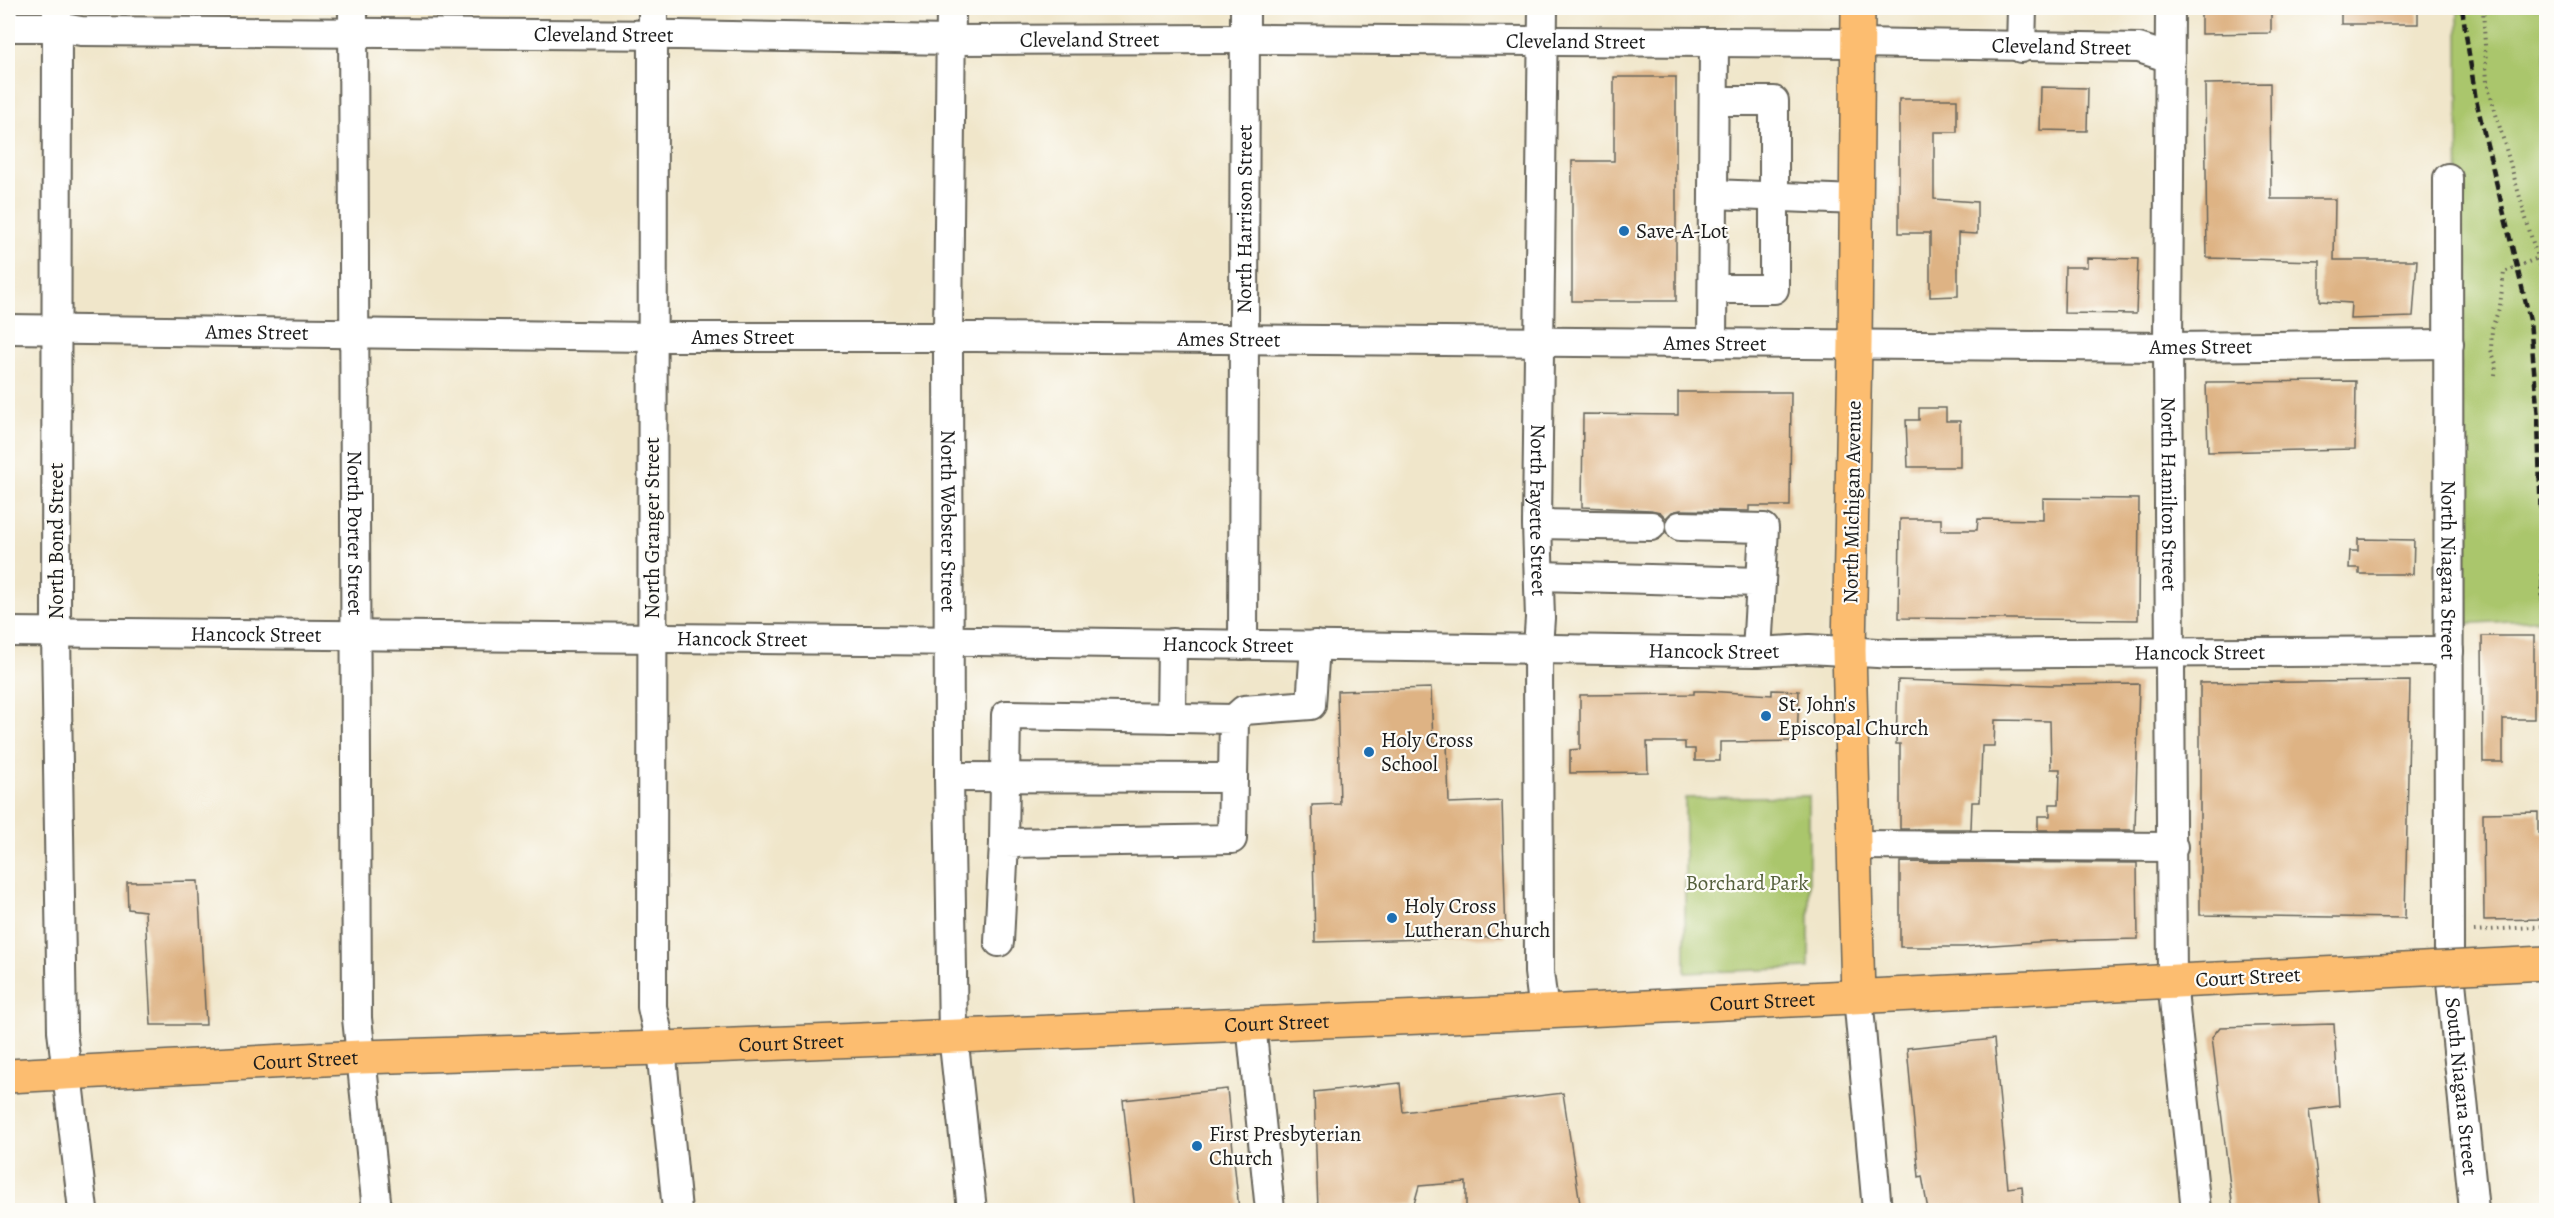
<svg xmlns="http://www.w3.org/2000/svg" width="2554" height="1218" viewBox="0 0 2554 1218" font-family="Alegreya,serif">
	<rect width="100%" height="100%" fill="#fdfcf7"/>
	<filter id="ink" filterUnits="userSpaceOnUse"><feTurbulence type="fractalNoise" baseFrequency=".0167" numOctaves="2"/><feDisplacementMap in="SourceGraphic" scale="12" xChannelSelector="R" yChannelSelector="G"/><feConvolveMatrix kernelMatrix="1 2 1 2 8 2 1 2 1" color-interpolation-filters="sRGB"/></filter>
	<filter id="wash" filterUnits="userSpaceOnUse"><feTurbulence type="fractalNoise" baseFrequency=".008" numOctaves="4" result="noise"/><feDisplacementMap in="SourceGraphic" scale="24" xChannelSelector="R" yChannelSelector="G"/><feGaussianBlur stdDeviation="1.35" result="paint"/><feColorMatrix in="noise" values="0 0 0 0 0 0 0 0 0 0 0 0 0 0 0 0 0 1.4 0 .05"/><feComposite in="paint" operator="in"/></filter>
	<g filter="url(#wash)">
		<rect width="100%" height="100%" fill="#f0e6ca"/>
		<!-- green -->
		<g fill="#aac66c" stroke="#637144" stroke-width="1.5">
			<polygon points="2458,8 2546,8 2546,619 2460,624"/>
			<polygon points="1809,796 1809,968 1685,973 1685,798"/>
		</g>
		<g id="blocks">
			<!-- building -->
			<g fill="#deb384">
				<polygon points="2201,8 2271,8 2271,33 2201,34"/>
				<rect x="2341" y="8" width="77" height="16"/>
				<polygon points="1614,77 1676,77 1676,301 1572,301 1572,161 1614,161"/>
				<polygon points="2270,83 2271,199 2335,199 2334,260 2417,260 2413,317 2350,319 2351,303 2320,301 2320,261 2207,258 2205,84"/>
				<polygon points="2041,87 2088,88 2087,131 2040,130"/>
				<polygon points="1899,99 1957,99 1957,132 1934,132 1934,199 1977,202 1977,234 1958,233 1958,296 1930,297 1930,233 1899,233"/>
				<polygon points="2087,258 2138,259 2136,314 2064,313 2065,267 2087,267"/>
				<polygon points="2356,381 2355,449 2208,452 2206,382"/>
				<polygon points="1678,392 1791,392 1790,506 1749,506 1749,511 1680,510 1672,512 1666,518 1660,512 1651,510 1582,507 1583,414 1678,415"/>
				<polygon points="1919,408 1946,408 1946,421 1960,421 1960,467 1908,467 1906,420 1919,420"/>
				<polygon points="2043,498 2139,499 2138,620 1899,618 1900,519 1941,519 1941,530 1977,530 1978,519 2043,520"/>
				<polygon points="2358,539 2414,540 2413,574 2359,574 2359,568 2349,568 2350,551 2358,551"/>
				<polygon points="2482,636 2534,636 2534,719 2503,719 2503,762 2483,762"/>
				<polygon points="1898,680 2051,685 2139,684 2135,830 2038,830 2038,816 2050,816 2050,804 2059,804 2060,769 2051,769 2050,721 1995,720 1994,746 1982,746 1980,802 1972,802 1971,829 1900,829 1900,744 1896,744"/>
				<polygon points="2410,681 2405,918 2200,915 2200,683"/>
				<polygon points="1431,688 1433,743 1447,742 1449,803 1502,801 1506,937 1315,942 1312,805 1340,804 1337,691"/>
				<polygon points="1772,690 1799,691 1797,741 1720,742 1720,761 1695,761 1695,749 1685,749 1685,742 1647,742 1648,772 1570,773 1570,750 1580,749 1580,695 1694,694 1694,691 1706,691 1772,695"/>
				<polygon points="2538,812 2538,833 2547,833 2547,919 2484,920 2483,813"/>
				<polygon points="1900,862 2137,863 2138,939 2052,941 1963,947 1900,947"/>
				<polygon points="198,881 206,1025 151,1025 145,911 128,909 127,882"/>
				<polygon points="2334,1024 2339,1106 2309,1110 2321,1210 2233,1210 2212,1037 2220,1027"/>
				<polygon points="1994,1039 2008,1188 2022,1186 2024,1210 1928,1210 1922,1176 1919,1177 1907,1048"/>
				<polygon points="1400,1083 1403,1112 1563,1093 1581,1210 1466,1210 1466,1182 1419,1186 1414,1204 1318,1210 1314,1092"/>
				<polygon points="1227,1089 1239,1210 1135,1210 1123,1100"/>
			</g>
		</g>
	</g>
	<g filter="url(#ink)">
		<use href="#blocks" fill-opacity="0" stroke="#666359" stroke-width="1.5"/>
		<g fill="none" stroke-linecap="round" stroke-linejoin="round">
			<defs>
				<g id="minor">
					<path id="s1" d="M353 8 357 1018 377 1210"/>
					<polyline points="653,8 652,1007 661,1048 677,1210"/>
					<path id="s2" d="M951 8 948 337 949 777 953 1035 972 1210"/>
					<path id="s3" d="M1543 8 1537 524 1540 618 1538 647 1539 972 1544 1012"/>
					<path id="s4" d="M2170 8 2168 347 2172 981 2196 1210"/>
					<polyline points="57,10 56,633 62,1031 83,1210"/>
					<path id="s5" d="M8 27H57L81 31 678 35 951 40 1245 39 1858 43 2139 48 2170 58"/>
					<polyline points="2021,48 2022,8"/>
					<path id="s6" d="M2448 178 2449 962 2474 1210"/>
					<polyline points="1713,194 1856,200"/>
					<polyline points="1713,289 1774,289 1774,101 1714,101"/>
					<path id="s7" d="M8 329 652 337H975L2168 347 2449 344"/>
					<polyline points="1712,344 1714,42"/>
					<polyline points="1537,524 1651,526"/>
					<polyline points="1680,526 1764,528 1761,582"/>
					<polyline points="1539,576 1761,582 1757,652"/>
					<path id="s8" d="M8 632 975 641 1757 652 1809 649 1894 654 2449 651"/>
					<path id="s9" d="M1243 645 1245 8"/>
					<polyline points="1171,718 1172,643"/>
					<polyline points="1234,719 1244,710 1311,705 1315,645"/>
					<polyline points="949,777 1233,778 1232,839 1004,843 999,942"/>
					<polyline points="1004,843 1006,715 1234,719 1233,778"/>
					<polyline points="1854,845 2173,847"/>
					<polyline points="1858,996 1877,1210"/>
					<polyline points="1251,1024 1270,1210"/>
				</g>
				<g id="major">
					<polyline points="1858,8 1855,345 1849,650 1858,996"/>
					<path id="s10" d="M8 1076 361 1057 661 1048 1544 1012 2217 979"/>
				</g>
			</defs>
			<!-- minor casing -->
			<use href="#minor" stroke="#666359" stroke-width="32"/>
			<!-- major casing -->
			<use href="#major" stroke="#666359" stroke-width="36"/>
			<!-- path -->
			<g stroke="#666359" stroke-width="4" stroke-dasharray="1.5 4.5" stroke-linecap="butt">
				<polyline points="2483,8 2487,83 2546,288"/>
				<polyline points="2495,375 2496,364 2491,350 2492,328 2500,306 2504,272 2538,258"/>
				<polyline points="2474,931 2546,926"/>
			</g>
			<!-- minor -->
			<use href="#minor" stroke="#fff" stroke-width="28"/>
			<!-- major -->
			<use href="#major" stroke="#fcbd6f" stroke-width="33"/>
			<!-- rail -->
			<polyline stroke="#1c1c1c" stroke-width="4.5" stroke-dasharray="9 4.5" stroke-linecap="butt" points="2462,8 2476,100 2530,320 2538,419 2546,702"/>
			<defs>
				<polyline id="major-bridge" points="2217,979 2546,963"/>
			</defs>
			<!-- major-bridge casing -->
			<use href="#major-bridge" stroke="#666359" stroke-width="36" stroke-linecap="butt"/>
			<!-- major-bridge -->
			<use href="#major-bridge" stroke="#fcbd6f" stroke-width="33"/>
		</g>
	</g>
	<!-- markers -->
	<g fill="#1f6fb2" stroke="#fdfcf7" stroke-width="2">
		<circle cx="1624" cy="231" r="6"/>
		<circle cx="1766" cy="716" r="6"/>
		<circle cx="1369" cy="752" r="6"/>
		<circle cx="1392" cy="918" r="6"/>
		<circle cx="1197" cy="1146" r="6"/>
	</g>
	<g text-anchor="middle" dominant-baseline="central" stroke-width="4.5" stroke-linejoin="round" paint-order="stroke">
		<!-- street labels -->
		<g font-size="21" fill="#1c1c1c" stroke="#fdfcf7">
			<text stroke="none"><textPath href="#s5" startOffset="596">Cleveland Street</textPath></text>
			<text stroke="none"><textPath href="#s5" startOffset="1082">Cleveland Street</textPath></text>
			<text stroke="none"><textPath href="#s5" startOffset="1568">Cleveland Street</textPath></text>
			<text stroke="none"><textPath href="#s5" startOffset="2054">Cleveland Street</textPath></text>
			<text stroke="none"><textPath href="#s9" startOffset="426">North Harrison Street</textPath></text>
			<text stroke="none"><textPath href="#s7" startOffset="249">Ames Street</textPath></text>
			<text stroke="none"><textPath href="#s7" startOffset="735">Ames Street</textPath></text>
			<text stroke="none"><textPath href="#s7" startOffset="1221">Ames Street</textPath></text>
			<text stroke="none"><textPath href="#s7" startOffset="1707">Ames Street</textPath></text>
			<text stroke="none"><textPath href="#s7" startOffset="2193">Ames Street</textPath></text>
			<text stroke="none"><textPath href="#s4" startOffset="486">North Hamilton Street</textPath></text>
			<text transform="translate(1852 502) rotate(-89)">North Michigan Avenue</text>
			<text stroke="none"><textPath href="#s3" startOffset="502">North Fayette Street</textPath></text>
			<text stroke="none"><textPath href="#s2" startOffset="513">North Webster Street</textPath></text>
			<text transform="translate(652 528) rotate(-90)">North Granger Street</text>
			<text stroke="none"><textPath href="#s1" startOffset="525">North Porter Street</textPath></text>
			<text transform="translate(56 541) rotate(-90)">North Bond Street</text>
			<text stroke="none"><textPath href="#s6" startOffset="392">North Niagara Street</textPath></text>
			<text stroke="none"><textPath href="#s8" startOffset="248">Hancock Street</textPath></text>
			<text stroke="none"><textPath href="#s8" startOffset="734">Hancock Street</textPath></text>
			<text stroke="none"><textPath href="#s8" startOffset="1220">Hancock Street</textPath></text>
			<text stroke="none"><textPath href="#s8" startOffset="1706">Hancock Street</textPath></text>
			<text stroke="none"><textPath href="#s8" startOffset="2192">Hancock Street</textPath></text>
			<text transform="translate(2248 977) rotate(-3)">Court Street</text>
			<text stroke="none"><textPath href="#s10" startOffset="1756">Court Street</textPath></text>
			<text stroke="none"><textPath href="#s10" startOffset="1270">Court Street</textPath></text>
			<text stroke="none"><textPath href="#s10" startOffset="784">Court Street</textPath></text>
			<text stroke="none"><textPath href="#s10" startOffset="298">Court Street</textPath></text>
			<text stroke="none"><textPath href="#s6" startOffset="909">South Niagara Street</textPath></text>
		</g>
		<!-- poi labels -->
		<g font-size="21" fill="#1c1c1c" stroke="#fdfcf7" text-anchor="start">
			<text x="1636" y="231">Save-A-Lot</text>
			<text x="1778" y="704">St. John's<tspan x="1778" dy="24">Episcopal Church</tspan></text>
			<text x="1381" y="740">Holy Cross<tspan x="1381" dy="24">School</tspan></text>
			<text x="1404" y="906">Holy Cross<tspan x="1404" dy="24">Lutheran Church</tspan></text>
			<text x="1209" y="1134">First Presbyterian<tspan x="1209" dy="24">Church</tspan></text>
		</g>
		<!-- park labels -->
		<g font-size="21" fill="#55603c" stroke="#fdfcf7">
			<text x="1747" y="883">Borchard Park</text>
		</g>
	</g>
	<!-- margin -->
	<rect width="2554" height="1218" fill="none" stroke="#fdfcf7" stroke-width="30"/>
</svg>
